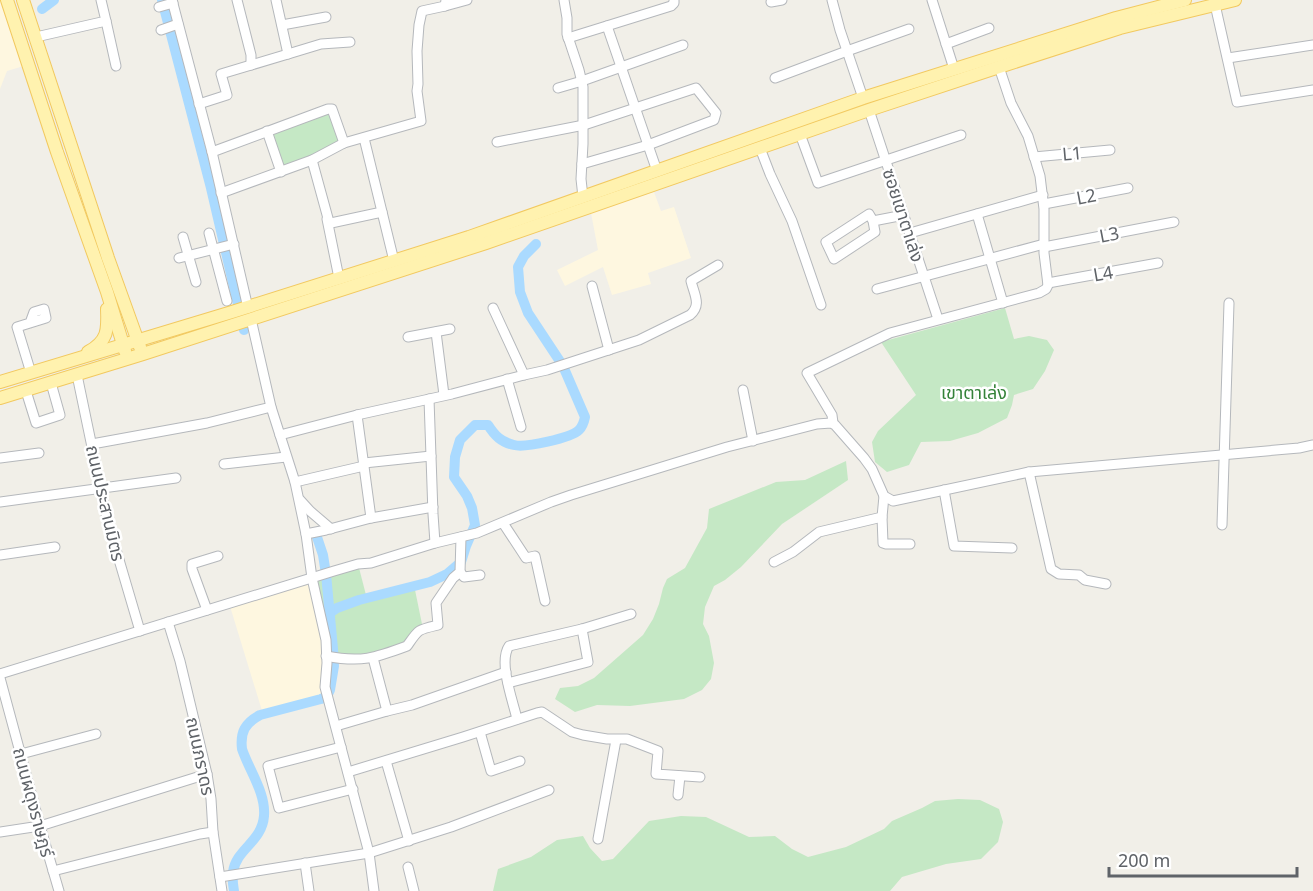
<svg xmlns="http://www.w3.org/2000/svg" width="1313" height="891" viewBox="0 0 1313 891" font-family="'Noto Sans','Noto Sans Thai',sans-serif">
	<rect width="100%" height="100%" fill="#f1efe8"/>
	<!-- commercial -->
	<g fill="#fef7e0">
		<polygon points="0,0 7,0 27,65 7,71 0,89"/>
		<polygon points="654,192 661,211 674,207 691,258 648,273 651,284 612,295 603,267 565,286 557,270 598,250 591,213"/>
		<polygon points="312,578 322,619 325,687 321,694 314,702 263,714 229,603"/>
	</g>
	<!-- green -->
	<g fill="#c5e8c5">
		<polygon points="328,109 344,143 281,172 267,131"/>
		<polygon points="1005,308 1014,339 1029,336 1047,340 1054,350 1045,371 1033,389 1014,395 1012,405 1007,418 978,433 950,441 921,442 909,465 887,472 875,462 872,442 878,431 916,395 881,342"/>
		<polygon points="846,461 848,480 782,524 741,567 725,580 714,586 705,607 703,624 709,636 714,663 711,679 702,690 684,699 630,706 597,705 575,712 555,699 560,688 578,686 594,678 643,635 653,619 659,604 663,588 667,579 685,568 707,528 709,509 776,482 805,480"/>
		<polygon points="358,564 366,595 414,585 423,629 411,640 373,658 326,656 312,578"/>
		<polygon points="958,799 980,800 999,809 1003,822 998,842 981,859 946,864 902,877 890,891 493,891 498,869 531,857 557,840 583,836 590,848 602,861 613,859 649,821 681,816 706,817 749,837 775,836 792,849 808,857 846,847 884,829 892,821 922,808 935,801"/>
	</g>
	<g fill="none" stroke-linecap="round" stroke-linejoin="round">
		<!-- river -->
		<g stroke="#aadaff" stroke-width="10">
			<polyline points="162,0 211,188 244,330"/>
			<polyline points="42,9 54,0"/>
			<path d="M330 613 337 608 359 600 430 582 447 574 461 562 466 546 475 525 472 508 467 496 454 477 455 457 460 440 475 425H488C495 436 501 442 514 445 525 448 571 438 579 430 583 426 584 422 585 417L563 366 528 313 520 292 518 267 524 256 536 244"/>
			<path d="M234 891C233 885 232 878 233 872 236 849 262 842 264 816 266 793 249 770 242 749 240 732 245 723 260 715L321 699 327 696 330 690 334 666 333 649 326 574 323 555 316 534"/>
		</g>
		<defs>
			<g id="minor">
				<polyline points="172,0 212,152 248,308"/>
				<polyline points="237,0 251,55 251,65"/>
				<polyline points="564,0 567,18 567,34 579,70 583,87 583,144 581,179 583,197"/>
				<polyline points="832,0 840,30 863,98"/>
				<polyline points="932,0 954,69"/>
				<polyline points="1214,0 1237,102 1313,90"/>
				<polyline points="771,2 782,0"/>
				<polyline points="445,6 467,0"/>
				<polyline points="159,7 173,3"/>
				<polyline points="106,21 116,66"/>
				<polyline points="282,25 326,17"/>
				<polyline points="607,26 657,171"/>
				<polyline points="161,30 178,24"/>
				<polyline points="36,37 106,21 101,0"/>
				<polyline points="568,38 671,6 674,3 674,0"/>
				<polyline points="946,44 989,28"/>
				<polyline points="288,54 321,44 350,42"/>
				<polyline points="1228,58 1313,45"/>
				<polyline points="775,78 847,51 909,29"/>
				<polyline points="558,88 582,81 683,45"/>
				<polyline points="199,104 227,95 221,74 288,54 276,0"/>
				<polyline points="869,110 938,319"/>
				<polyline points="267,131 281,172"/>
				<polyline points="800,134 818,183 961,135"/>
				<polyline points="364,138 394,261"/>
				<polyline points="497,142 584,125 696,88 716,113 714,120 648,145 582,164"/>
				<polyline points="760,148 770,174 792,221 821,305"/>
				<polyline points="212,152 328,109 332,109 344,143"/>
				<polyline points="1034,157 1110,150"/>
				<polyline points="312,160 329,222 331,223 382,212"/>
				<polyline points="221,193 312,160 344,143 421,121 417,91 418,84 417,51 419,25 422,11 445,6 446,0"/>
				<polyline points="1044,204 1128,188"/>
				<polyline points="977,214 1003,303"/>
				<polyline points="327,219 339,278"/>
				<polyline points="873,221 875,232 834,259 826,242 869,214 873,221 904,215"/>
				<polyline points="209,233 227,301"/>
				<polyline points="910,233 1043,195"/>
				<polyline points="183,237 196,282"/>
				<polyline points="1044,247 1174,222"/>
				<polyline points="179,258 234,244"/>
				<polyline points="1048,283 1158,263"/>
				<polyline points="592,286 609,350"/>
				<polyline points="877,289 1044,244"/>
				<polyline points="493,308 524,375"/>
				<polyline points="251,319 271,407 295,482 306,534 312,578 326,640 327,663 325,687 369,853 374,891"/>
				<polyline points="30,323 34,312 44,309 46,318 17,327 31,373"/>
				<polyline points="436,332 444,395"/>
				<polyline points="408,337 450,329"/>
				<polyline points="77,375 107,519 140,631"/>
				<polyline points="507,379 521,427"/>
				<polyline points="743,390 753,441"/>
				<polyline points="26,391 36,423 60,415 51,383"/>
				<polyline points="429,399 433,514 435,543"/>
				<polyline points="357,415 371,518"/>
				<polyline points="833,423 832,415 807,373 890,333 1039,293 1046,289 1048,285 1044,253 1044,209 1040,176 1028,136 1011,103 999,67"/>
				<path d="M280 435 357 415 452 394 524 375 547 370 639 340 690 315C702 305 694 294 691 281L718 265"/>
				<polyline points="92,444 207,423 271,407"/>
				<polyline points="0,458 39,453"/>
				<polyline points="364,463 431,456"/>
				<polyline points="224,464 286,457"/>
				<polyline points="1029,472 1051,569 1059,574 1079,575 1085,580 1106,584"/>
				<polyline points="295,482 364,466"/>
				<polyline points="944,490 954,546 1012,548"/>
				<polyline points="300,500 310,511 331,529"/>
				<polyline points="0,502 176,478"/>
				<polyline points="882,517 883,543 886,544 910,544"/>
				<polyline points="503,523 526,558 535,556 545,601"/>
				<polyline points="1222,525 1229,303"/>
				<polyline points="306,534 326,530 371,518 433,507"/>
				<polyline points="0,555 55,547"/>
				<polyline points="774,562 793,552 819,532 882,517 884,496"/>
				<polyline points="460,572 464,577 480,575"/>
				<polyline points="207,610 192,569 192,564 218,556"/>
				<polyline points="168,622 180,661 207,774 211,799 213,832 222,891"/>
				<path d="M326 656C361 663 375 658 407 646 419 629 417 630 438 625L436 603 453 578 460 572 461 537"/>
				<polyline points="373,658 387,711"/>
				<polyline points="0,674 334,571 358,564 371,563 435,543 477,533 551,502 571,495 727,447 817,424 831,423 835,425 864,458 872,469 884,496 893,501 1029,472 1299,448 1313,445"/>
				<polyline points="0,678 40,826 59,891"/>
				<polyline points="508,683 588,662 582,629"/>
				<path d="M517 719C513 701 498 662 509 646L582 629 631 614"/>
				<polyline points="336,726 387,711 412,705 506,672"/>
				<polyline points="480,732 491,771 520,761"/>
				<polyline points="341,747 268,766 279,808 353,789"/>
				<polyline points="21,754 96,734"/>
				<polyline points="386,761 409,841"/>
				<polyline points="348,772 463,737 537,713 542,712 572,732 583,735 607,739 627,739 658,751 656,774 700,777"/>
				<polyline points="678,795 680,776"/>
				<polyline points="0,832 40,826 207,774"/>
				<polyline points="598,839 616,740"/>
				<polyline points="305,863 309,891"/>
				<polyline points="408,867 414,891"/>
				<polyline points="53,871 200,834 213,832"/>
				<polyline points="220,877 369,853 451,827 549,790"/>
			</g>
			<g id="major">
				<polyline points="7,0 57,152 107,292 125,351"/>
				<polyline points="23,0 108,258 140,347"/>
				<path d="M88 352C108 341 108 330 107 309"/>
				<polyline points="0,382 232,312 469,237 863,98 1116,18 1185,0"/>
				<polyline points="0,398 143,354 486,243 869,110 999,67 1120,28 1235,0"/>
			</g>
		</defs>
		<!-- minor casing -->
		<use href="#minor" stroke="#b5b8bc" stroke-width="11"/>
		<!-- major casing -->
		<use href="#major" stroke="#f2c960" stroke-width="14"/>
		<!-- minor -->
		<use href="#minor" stroke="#fff" stroke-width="9"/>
		<!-- major -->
		<use href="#major" stroke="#fff2af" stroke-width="12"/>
	</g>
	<g text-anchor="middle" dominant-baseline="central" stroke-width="5" stroke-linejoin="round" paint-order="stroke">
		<!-- street labels -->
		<g font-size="18" fill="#5f6368" stroke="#fff">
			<text transform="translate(1072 153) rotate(-5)">L1</text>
			<text transform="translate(1086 196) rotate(-11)">L2</text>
			<text transform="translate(904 215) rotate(72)">ซอยเขาตาเล่ง</text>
			<text transform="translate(1109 234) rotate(-11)">L3</text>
			<text transform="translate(1103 273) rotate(-10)">L4</text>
			<text transform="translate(106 503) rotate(77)">ถนนประสานมิตร</text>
			<text transform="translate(201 756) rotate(78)">ถนนภราดร</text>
			<text transform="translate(34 802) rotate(75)">ถนนผดุงราษฎร์</text>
		</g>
		<!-- park labels -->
		<g font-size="18" fill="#348238" stroke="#fff">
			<text x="974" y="392">เขาตาเล่ง</text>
		</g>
	</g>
	<!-- scale -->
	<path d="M1109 867v9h188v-9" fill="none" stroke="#5f6368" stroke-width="3"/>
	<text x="1118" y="867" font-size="18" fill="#5f6368" stroke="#ffffff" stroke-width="4.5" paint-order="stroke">200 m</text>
</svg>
